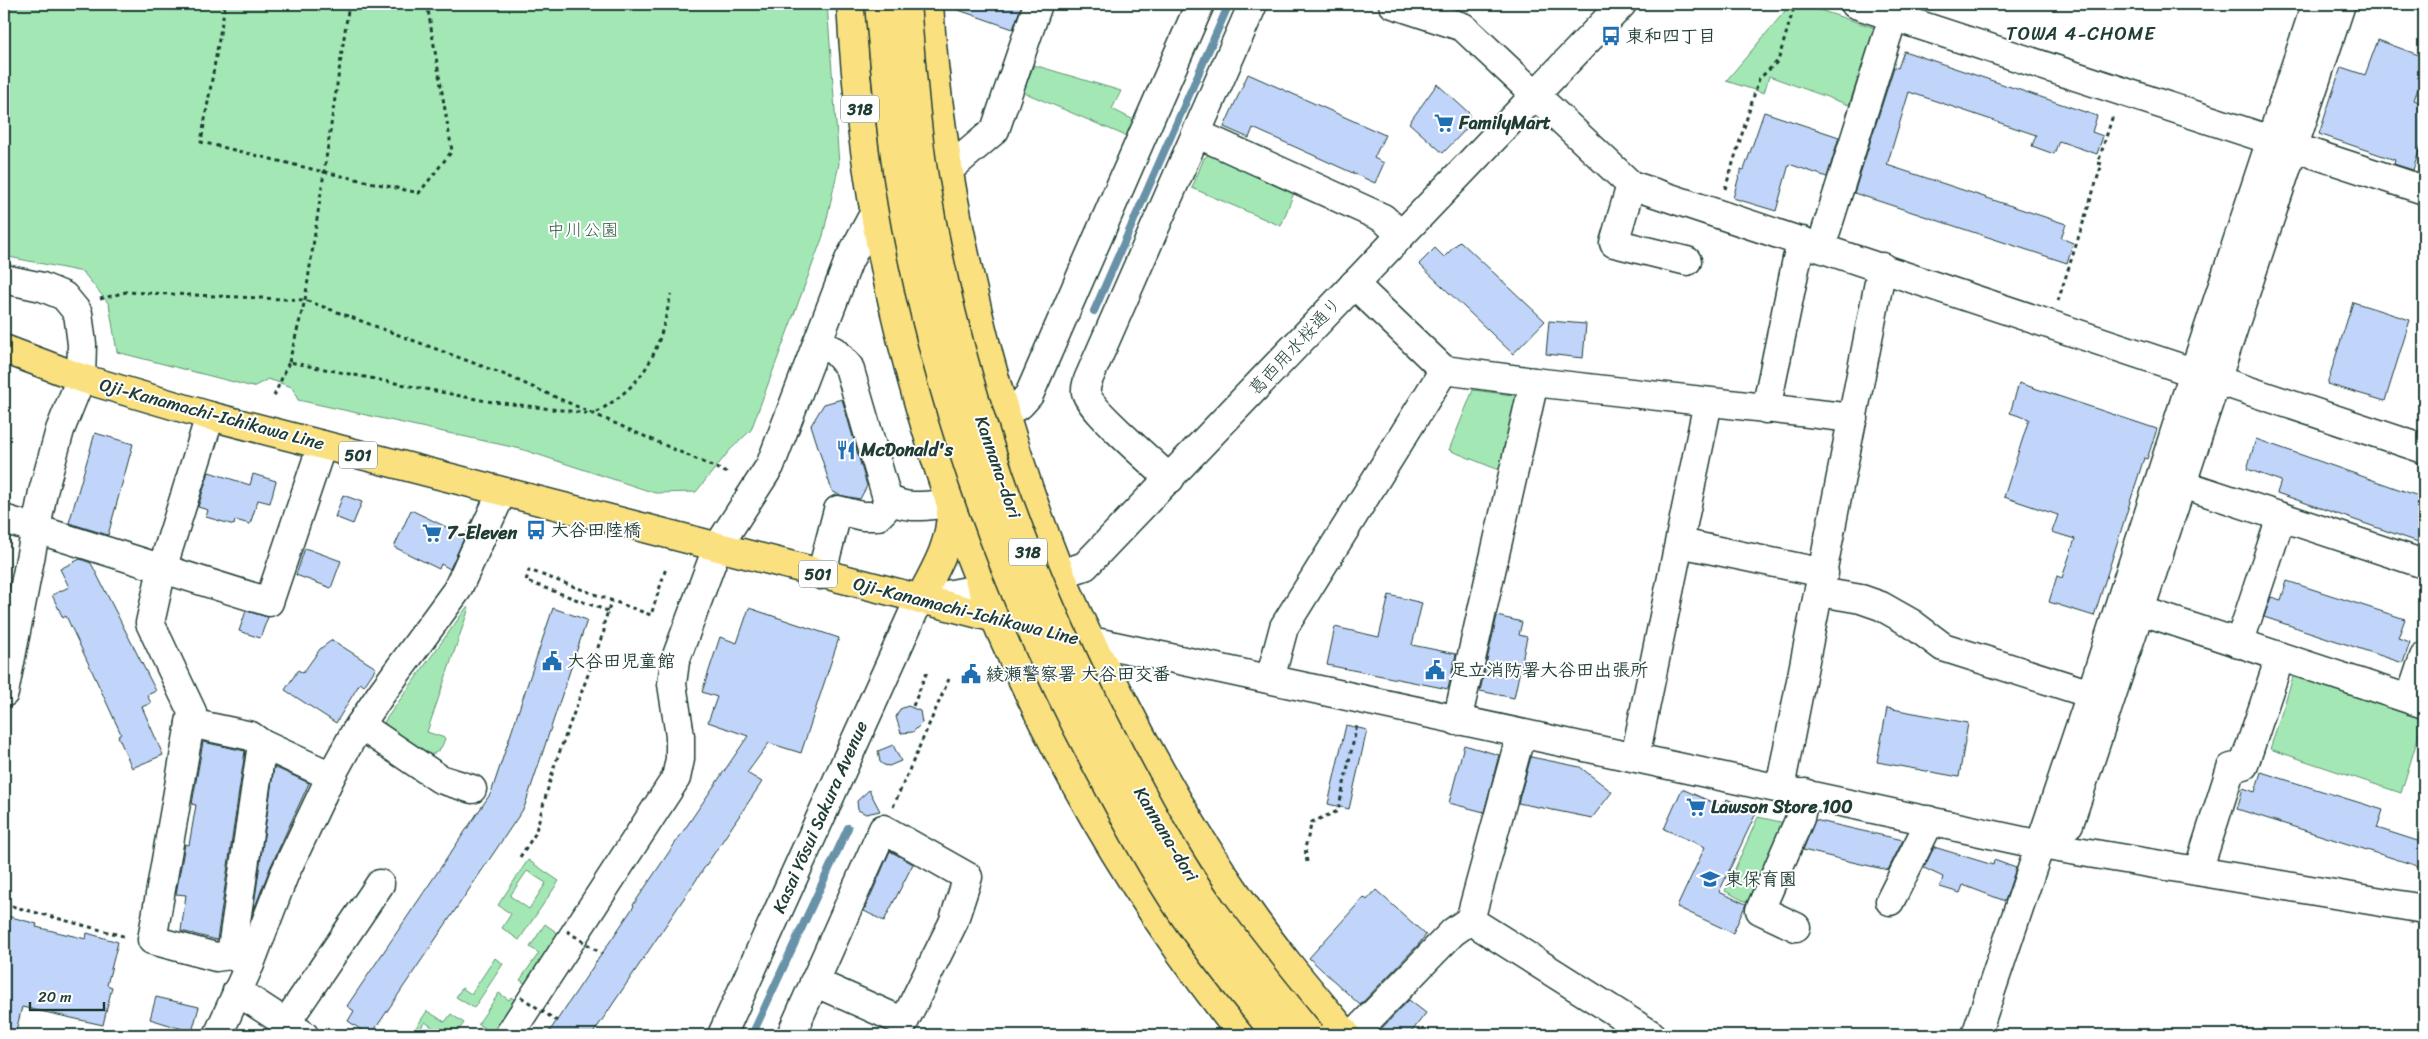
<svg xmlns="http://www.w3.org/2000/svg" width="2428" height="1039" viewBox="0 0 2428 1039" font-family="Sriracha,'Klee One',sans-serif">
	<rect width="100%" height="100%" fill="#fff"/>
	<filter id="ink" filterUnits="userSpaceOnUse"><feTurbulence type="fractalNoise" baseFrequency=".02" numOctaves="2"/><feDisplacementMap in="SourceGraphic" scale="10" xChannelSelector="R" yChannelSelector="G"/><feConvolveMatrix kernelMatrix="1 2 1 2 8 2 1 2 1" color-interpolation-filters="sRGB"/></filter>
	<g filter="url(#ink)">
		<!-- green -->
		<g fill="#a3e8b4" stroke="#619274" fill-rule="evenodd">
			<polygon points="4,4 827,4 839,164 823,236 751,430 730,450 696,492 655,493 521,449 298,400 292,387 268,379 253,387 117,352 109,304 83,272 4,256"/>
			<polygon points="1791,4 1801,4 1875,28 1849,105 1769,76 1764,93 1726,81"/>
			<polygon points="1034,65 1121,91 1112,109 1134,120 1126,136 1023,92"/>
			<polygon points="1211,153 1295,190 1281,226 1192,188 1204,158"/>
			<polygon points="1473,390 1520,396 1504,472 1449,450"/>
			<path d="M467 607 469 608 427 732 445 738C442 749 438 753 427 756L394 737 384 722Z"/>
			<polygon points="2294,674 2424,718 2401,793 2270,749"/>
			<polygon points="1758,817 1785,823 1750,904 1725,891"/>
			<path d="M528 860 559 881 519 940 502 928 511 914 498 905ZM527 871 546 883 529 909 510 896Z"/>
			<polygon points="545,924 563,937 529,986 520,980 539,953 530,947"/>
			<polygon points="495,958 503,964 474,1008 456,997 462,988 471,994"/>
			<polygon points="499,993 509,1000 511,997 518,1002 497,1035 494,1035 478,1024"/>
			<polygon points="427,1011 445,1022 451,1014 464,1023 455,1035 443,1035 425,1022 416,1035 411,1035"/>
		</g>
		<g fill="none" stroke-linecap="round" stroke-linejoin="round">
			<!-- stream -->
			<g stroke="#6892a8" stroke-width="8">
				<polyline points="1094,311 1229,4"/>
				<polyline points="752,1035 848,828"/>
			</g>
		</g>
		<!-- building -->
		<g fill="#c1d5fa" stroke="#1f3d34">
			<polygon points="951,4 1022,4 1013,29 950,7"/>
			<polygon points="2378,40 2424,57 2424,72 2414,100 2424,104 2424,136 2413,170 2394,164 2395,160 2319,134 2341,67 2365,75"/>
			<polygon points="1904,51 2097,116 2092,132 2103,136 2097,154 2059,141 2054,154 2032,146 2036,135 1909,92 1887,165 2066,224 2061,238 2073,243 2067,263 1854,193 1894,67 1898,68"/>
			<polygon points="1248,74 1385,135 1374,158 1384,163 1375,183 1253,128 1249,138 1224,127"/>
			<polygon points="1437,84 1469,113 1469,126 1443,153 1409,123"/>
			<polygon points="1764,112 1839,137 1827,177 1789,164 1776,211 1733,198 1741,169 1744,170"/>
			<polygon points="1460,241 1545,321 1513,354 1419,264 1435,248 1444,257"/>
			<polygon points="2353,302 2410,320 2385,401 2327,384"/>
			<polygon points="1549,321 1586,324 1583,358 1546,354"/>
			<polygon points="2019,383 2157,429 2147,459 2144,458 2094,616 2049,602 2057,576 2062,578 2075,539 2052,532 2058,515 2004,497 2029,419 2010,413"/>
			<polygon points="842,399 867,486 860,499 839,495 832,491 811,425 824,404"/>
			<polygon points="95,433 133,444 108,535 69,523"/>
			<polygon points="2256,439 2424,498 2424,544 2277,493 2281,481 2247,469"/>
			<polygon points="209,472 250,485 253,474 276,481 270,503 258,500 250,524 235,520 234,525 206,517 208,510 198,507"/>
			<polygon points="343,495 362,502 353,524 335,517"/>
			<polygon points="411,510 465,536 450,569 441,564 439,569 394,547"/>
			<polygon points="305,548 341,561 331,588 296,575"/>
			<polygon points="80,559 91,563 156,691 147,695 151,703 142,707 163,755 132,768 118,736 121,734 92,671 66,616 63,618 52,595 69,587 60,569"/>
			<polygon points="2287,581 2405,619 2398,638 2410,642 2403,663 2264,617 2271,597 2281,600"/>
			<polygon points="1389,595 1422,603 1412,645 1456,654 1448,689 1327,665 1335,627 1379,637"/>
			<polygon points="553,608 587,620 524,808 371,1035 369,1035 348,1021 354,1011 347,1006 491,793"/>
			<polygon points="749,608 839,638 801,753 769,743 747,773 762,782 592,1035 547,1035 634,906 633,905 748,736 708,722 717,697 702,692 720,637 737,643"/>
			<polygon points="246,611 268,617 260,638 239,631"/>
			<polygon points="1497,616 1522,622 1519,635 1527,637 1514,698 1480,691"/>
			<polygon points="332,640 376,668 364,686 360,683 336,723 285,690 298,670 303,673 320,649"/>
			<polygon points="908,706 920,711 922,723 913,732 901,733 896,717 900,709"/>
			<polygon points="1887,708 1968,723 1959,777 1877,762"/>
			<polygon points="1346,725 1367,730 1349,809 1328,804"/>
			<polygon points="203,742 245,751 217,940 181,931 186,895 176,894 185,844 189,845 196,805 192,804"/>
			<polygon points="893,745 901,761 889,766 884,765 880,762 878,751"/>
			<polygon points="1464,745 1499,755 1484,812 1449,803"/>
			<polygon points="1531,757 1580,767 1612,792 1592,818 1518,803"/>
			<polygon points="274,767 309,783 270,868 253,912"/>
			<polygon points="2261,772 2383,810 2377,828 2424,843 2424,868 2237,809 2243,788 2255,792"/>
			<polygon points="1682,789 1723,807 1727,799 1756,813 1719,892 1746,904 1733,933 1677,907 1705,847 1664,829"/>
			<polygon points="869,790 880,811 866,814 858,810 857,801"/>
			<polygon points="1815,820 1858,830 1903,840 1888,870 1852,862 1803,850"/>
			<polygon points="1934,847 1993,865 1994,860 2016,868 2005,901 1963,885 1960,893 1940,887 1943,877 1924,868"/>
			<polygon points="890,851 913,864 884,921 864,911"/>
			<polygon points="1376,890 1426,935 1418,945 1360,1005 1309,958 1364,897 1367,900"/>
			<polygon points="4,915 37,924 36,927 86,939 87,933 118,942 107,985 112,987 103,1025 22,1007 15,1035 4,1035"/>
			<polygon points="156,997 199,1007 192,1032 150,1019"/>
			<polygon points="1409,1000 1426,1013 1409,1035 1375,1035"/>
		</g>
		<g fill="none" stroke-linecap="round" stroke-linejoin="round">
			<defs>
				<g id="minor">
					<polyline points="1393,4 1463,27 1631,185 2424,449"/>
					<polyline points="1855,4 2424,190"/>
					<polyline points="1198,134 1383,218 1401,235"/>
					<polyline points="947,171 995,130 1038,4"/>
					<polyline points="1631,185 1614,243 1687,261"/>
					<polyline points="1821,247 1893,17"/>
					<polyline points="4,279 42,287 64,296 78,313 82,344 81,378 60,430 43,492 4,693"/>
					<polyline points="1354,284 1444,370 1534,382 1853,418"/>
					<polyline points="817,344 835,351 849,367 887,498 885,509 878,516 862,516 838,510 821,575"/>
					<polyline points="1766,409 1797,259 1803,241"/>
					<polyline points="1004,412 1020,405 1029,395 1200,4"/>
					<polyline points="210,416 162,569 150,623 192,712 152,940 216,957 231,955 250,964"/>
					<path d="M1170 479C1155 465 1088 408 1086 392 1085 389 1087 384 1088 380L1253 4"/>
					<polyline points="2182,484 2424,564"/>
					<path d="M887 498C907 511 929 505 951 503"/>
					<polyline points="4,519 269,602 322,445"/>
					<polyline points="1680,543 1824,573"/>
					<polyline points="1820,592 1861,599 1881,606 1911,623 1943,647 2091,694"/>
					<polyline points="2124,605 2424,704"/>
					<polyline points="1091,641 2041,845 2424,909"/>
					<polyline points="2239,644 2281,517"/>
					<polyline points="1270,679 1284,627 1444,370"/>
					<polyline points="2410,699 2424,657"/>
					<polyline points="1457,721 1534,382"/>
					<polyline points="190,723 251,736 262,744 231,955"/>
					<polyline points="360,725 440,779 472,789"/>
					<polyline points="262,744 331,776"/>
					<polyline points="1635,757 1708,402"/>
					<polyline points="1780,788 1882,267"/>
					<polyline points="2041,845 2069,824 2341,4"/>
					<polyline points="2198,871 2231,768 2244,765 2280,657"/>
					<polyline points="1890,901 1925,831 1928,820"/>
					<polyline points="1470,920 1652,1035"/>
					<polyline points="1796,927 1760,910 1800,818 1805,793"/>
					<polyline points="237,991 304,1035"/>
					<polyline points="286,1023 380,884"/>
					<polyline points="218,1035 250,964 284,875 331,776 354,734 381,694 457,590 502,492"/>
					<polyline points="509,1035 676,778 680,759 680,736 672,684 675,661 717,548 770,466 849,260 874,214"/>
					<polyline points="722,1035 919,600 1061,574 1085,566 1622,4"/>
					<polyline points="791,1035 883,829 968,877 953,923 904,1022 814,982"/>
					<polyline points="1353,1035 1453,932 1470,920 1521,734"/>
					<polyline points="1976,1035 2091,694 2194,372 2316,4"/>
				</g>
				<g id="major">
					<path d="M851 4C871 375 1011 744 1242 1035"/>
					<path d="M929 4C936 124 959 241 989 357 1015 453 1046 550 1090 640 1099 659 1111 677 1120 695 1157 768 1198 839 1245 906 1276 951 1312 993 1347 1035"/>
					<polyline points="4,349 81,378 210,416 1049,632"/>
					<path d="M919 600C935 570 952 543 951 508"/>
				</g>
			</defs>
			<!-- minor casing -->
			<use href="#minor" stroke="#1f3d34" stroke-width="31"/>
			<!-- major casing -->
			<use href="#major" stroke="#1f3d34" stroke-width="31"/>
			<!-- path -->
			<g stroke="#1f3d34" stroke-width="3" stroke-dasharray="4 4" stroke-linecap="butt">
				<polyline points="219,4 225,5 201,142 324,172 419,193 452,151 427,4"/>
				<polyline points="1725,189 1759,79 1778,61 1795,4"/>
				<path d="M100 299 126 292 305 300 503 374 594 414C649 381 658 354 671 294"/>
				<polyline points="2058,301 2102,164 2098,163 2113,115"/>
				<polyline points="289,362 305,300 349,4"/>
				<polyline points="274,396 289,362 486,401 594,414 730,474"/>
				<polyline points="608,611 526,581 529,570 651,615 666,568"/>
				<polyline points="913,706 928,669"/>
				<polyline points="893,807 949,679"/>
				<polyline points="1307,862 1305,848 1312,822 1338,811 1357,725"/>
				<polyline points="4,904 127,937"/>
			</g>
			<!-- minor -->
			<use href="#minor" stroke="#fff" stroke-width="28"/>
			<!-- major -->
			<use href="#major" stroke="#fbe080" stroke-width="28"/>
			<defs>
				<g id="major-bridge">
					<path d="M879 4C887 88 894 173 912 256 951 444 1019 625 1112 793 1136 838 1161 883 1190 924 1217 962 1247 999 1277 1035"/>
					<path d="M906 4C911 62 915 121 924 178 957 380 1026 575 1121 755 1149 808 1178 862 1213 911 1244 953 1278 995 1311 1035"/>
				</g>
			</defs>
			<!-- major-bridge casing -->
			<use href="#major-bridge" stroke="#1f3d34" stroke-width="31" stroke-linecap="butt"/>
			<!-- path-bridge -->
			<g stroke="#1f3d34" stroke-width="3" stroke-dasharray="4 4" stroke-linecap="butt">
				<polyline points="520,857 535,834 554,767 604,631 604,623 612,600"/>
				<polyline points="567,931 602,954"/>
				<polyline points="521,997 557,1021"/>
			</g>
			<!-- major-bridge -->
			<use href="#major-bridge" stroke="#fbe080" stroke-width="28"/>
		</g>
	</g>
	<!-- icons -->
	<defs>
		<symbol id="bus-bare" viewBox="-9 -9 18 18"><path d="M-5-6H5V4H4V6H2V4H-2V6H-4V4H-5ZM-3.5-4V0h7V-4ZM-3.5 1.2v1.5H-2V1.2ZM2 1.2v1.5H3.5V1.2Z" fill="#1f6fb2" stroke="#fff" stroke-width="2.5" paint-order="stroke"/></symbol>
		<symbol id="supermarket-bare" viewBox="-9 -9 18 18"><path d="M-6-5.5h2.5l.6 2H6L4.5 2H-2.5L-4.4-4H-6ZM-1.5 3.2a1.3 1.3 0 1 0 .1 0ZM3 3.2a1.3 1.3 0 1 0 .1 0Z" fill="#1f6fb2" stroke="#fff" stroke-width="2.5" paint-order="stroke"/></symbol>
		<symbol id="restaurant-bare" viewBox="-9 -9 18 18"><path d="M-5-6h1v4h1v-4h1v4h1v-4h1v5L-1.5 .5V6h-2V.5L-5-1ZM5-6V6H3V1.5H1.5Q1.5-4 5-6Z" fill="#1f6fb2" stroke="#fff" stroke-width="2.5" paint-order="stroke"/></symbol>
		<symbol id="civic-bare" viewBox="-9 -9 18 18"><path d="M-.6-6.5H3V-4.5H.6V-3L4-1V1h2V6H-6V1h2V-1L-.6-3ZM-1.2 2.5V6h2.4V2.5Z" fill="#1f6fb2" stroke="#fff" stroke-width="2.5" paint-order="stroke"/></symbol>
		<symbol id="school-bare" viewBox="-9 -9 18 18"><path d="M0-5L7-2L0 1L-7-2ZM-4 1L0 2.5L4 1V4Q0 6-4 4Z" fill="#1f6fb2" stroke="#fff" stroke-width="2.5" paint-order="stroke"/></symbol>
	</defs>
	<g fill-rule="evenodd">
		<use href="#bus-bare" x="1597" y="22" width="28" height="28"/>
		<use href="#supermarket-bare" x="1430" y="109" width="28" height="28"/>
		<use href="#restaurant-bare" x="832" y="436" width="28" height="28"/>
		<use href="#bus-bare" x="522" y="516" width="28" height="28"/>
		<use href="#supermarket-bare" x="418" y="519" width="28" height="28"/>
		<use href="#civic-bare" x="538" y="647" width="28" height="28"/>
		<use href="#civic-bare" x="1421" y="656" width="28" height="28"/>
		<use href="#civic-bare" x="957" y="660" width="28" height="28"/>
		<use href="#supermarket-bare" x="1682" y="793" width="28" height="28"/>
		<use href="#school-bare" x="1696" y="865" width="28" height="28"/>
	</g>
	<g text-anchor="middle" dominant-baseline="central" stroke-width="4" stroke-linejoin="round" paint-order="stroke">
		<!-- shield labels -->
		<g fill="#fff" stroke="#627771" stroke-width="1">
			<rect x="841" y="95.5" width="38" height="27" rx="4"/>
			<rect x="339" y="441.5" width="38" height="27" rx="4"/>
			<rect x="1009" y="538.5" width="38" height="27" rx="4"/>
			<rect x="799" y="560.5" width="38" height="27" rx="4"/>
		</g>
		<g font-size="16" font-weight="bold" fill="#1f3d34">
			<text x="860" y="109">318</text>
			<text x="358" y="455">501</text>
			<text x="1028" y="552">318</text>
			<text x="818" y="574">501</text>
		</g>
		<!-- poi labels -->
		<g font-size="18" font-weight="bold" fill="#1f3d34" stroke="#fff" text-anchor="start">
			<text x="1626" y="36">東和四丁目</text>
			<text x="1459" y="123">FamilyMart</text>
			<text x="861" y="450">McDonald's</text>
			<text x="551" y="530">大谷田陸橋</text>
			<text x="447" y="533">7-Eleven</text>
			<text x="567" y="661">大谷田児童館</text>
			<text x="1450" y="670">足立消防署大谷田出張所</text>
			<text x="986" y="674">綾瀬警察署 大谷田交番</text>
			<text x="1711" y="807">Lawson Store 100</text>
			<text x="1725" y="879">東保育園</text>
		</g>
		<!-- park labels -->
		<g font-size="18" fill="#395f4e" stroke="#fff">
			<text x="583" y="230">中川公園</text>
		</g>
		<!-- street labels -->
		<g font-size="18" fill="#1f3d34" stroke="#fff">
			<text transform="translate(1295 346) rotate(-47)">葛西用水桜通り</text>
			<text transform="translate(212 414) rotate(15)">Oji-Kanamachi-Ichikawa Line</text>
			<text transform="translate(998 467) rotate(71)">Kannana-dori</text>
			<text transform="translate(966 611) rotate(14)">Oji-Kanamachi-Ichikawa Line</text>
			<text transform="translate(820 817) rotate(-66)">Kasai Yōsui Sakura Avenue</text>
			<text transform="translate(1166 834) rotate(59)">Kannana-dori</text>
		</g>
		<!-- neighbourhood labels -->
		<g font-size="19" letter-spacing="1" fill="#1f3d34" stroke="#fff">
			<text x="2081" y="33">TOWA 4-CHOME</text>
		</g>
	</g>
	<!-- margin -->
	<rect width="2428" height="1039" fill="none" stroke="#fff" stroke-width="20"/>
	<rect x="10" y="10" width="2408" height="1019" fill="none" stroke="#1f3d34" stroke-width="2" filter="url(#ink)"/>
	<!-- scale -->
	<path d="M30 1002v8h74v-8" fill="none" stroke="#1f3d34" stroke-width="2.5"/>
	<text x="38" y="1002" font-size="15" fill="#1f3d34" stroke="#ffffff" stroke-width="4" paint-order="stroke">20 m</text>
</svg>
